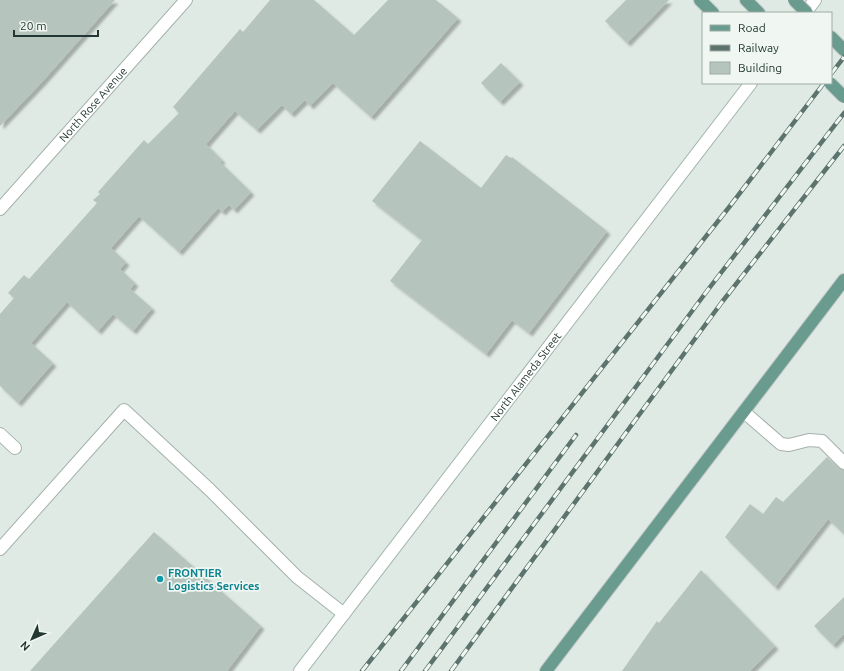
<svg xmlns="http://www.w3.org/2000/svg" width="844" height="671" viewBox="0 0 844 671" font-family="Ubuntu,sans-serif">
	<defs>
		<filter id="shadow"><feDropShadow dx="3.5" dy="3.5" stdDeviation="1" flood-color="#0004"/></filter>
	</defs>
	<rect width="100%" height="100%" fill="#e0eae5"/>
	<!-- building -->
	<g fill="#b6c4be" filter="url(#shadow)">
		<polygon points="0,0 115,0 42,82 0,126"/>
		<polygon points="270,0 314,0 354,35 388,0 436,0 458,18 371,117 333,83 310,106 305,100 291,114 282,105 257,130 235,111 206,144 222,160 220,162 251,192 234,210 229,205 222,212 218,208 179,252 139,216 111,248 126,262 120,269 135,283 130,289 152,308 133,331 113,314 98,331 67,302 31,343 53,363 18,403 0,386 0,314 14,298 8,293 24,275 29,279 97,203 93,200 100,194 98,192 144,140 148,144 179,113 173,107 240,29 243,32"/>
		<polygon points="626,0 669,0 627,43 605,21"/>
		<polygon points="501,63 520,82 500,102 481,83"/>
		<polygon points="420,141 481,188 506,155 511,158 512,157 607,231 529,333 512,320 486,354 390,281 422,240 372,201"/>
		<polygon points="827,457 839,468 844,470 844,534 828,519 775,587 725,537 750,504 763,514 776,497 783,502"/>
		<polygon points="154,532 261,626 227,671 30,671"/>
		<polygon points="701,570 775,646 750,671 622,671 657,621 659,623"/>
		<polygon points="844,597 844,634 833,645 814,626"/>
	</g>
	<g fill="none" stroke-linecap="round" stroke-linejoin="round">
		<defs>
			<g id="lane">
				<polyline points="744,412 781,444 789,445 809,440 822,441 844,463"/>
				<polyline points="0,549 124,410 210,490 297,577 344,614"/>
			</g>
			<g id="street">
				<path id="s1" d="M0 209 186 0"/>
				<polyline points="0,434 15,448"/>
			</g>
			<g id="secondary">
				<polyline points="805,13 815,0"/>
				<path id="s2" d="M300 671 751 83"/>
			</g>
			<g id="primary">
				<polyline points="700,0 713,13"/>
				<polyline points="746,0 759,13"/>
				<polyline points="831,37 844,50"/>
				<polyline points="546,671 844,280"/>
			</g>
		</defs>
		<!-- lane casing -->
		<use href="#lane" stroke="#a4b1ac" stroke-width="14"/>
		<!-- street casing -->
		<use href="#street" stroke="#a4b1ac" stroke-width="14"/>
		<!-- secondary casing -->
		<use href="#secondary" stroke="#a1b4ad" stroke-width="14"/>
		<!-- primary casing -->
		<use href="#primary" stroke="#c1c7c6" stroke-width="14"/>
		<!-- lane -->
		<use href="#lane" stroke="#fff" stroke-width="12"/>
		<!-- street -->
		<use href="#street" stroke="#fff" stroke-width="12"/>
		<!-- secondary -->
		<use href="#secondary" stroke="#fff" stroke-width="12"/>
		<!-- primary -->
		<use href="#primary" stroke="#699b8e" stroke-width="12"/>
		<defs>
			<g id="rail">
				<polyline points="831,74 844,57"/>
				<polyline points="362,671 730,206 824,83"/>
				<polyline points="401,671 576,435"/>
				<polyline points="425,671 707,291 844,113"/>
				<polyline points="451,671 722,302 844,146"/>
			</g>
		</defs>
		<!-- rail casing -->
		<use href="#rail" stroke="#5d746e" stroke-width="4.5"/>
		<!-- rail -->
		<use href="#rail" stroke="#f0f7f3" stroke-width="3" stroke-dasharray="9" stroke-linecap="butt"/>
		<defs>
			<g id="primary-bridge">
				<polyline points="794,0 807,13"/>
				<polyline points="830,83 844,97"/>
			</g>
		</defs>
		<!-- primary-bridge casing -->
		<use href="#primary-bridge" stroke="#c1c7c6" stroke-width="14" stroke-linecap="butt"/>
		<!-- primary-bridge -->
		<use href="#primary-bridge" stroke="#699b8e" stroke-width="12"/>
	</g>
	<!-- markers -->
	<circle fill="#0f9aa8" stroke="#f0f7f3" stroke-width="1.5" cx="160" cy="579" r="4"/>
	<g text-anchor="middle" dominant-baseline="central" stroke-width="3.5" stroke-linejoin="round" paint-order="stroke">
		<!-- street labels -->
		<g font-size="11" fill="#233832" stroke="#f0f7f3">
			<text stroke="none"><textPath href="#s1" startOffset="140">North Rose Avenue</textPath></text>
			<text stroke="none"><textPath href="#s2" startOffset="371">North Alameda Street</textPath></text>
		</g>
		<!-- culture labels -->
		<g font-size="11" font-weight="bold" fill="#0d838f" stroke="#f0f7f3" text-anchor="start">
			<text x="168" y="573">FRONTIER<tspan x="168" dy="13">Logistics Services</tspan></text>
		</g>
	</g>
	<!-- legend -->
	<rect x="702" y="12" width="130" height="72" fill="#f0f7f3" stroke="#9eaba6"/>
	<rect x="710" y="25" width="20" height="6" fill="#699b8e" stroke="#9eaba6"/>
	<text x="738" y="32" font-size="12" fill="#233832">Road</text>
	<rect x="710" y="45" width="20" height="6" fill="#5d746e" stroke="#9eaba6"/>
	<text x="738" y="52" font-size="12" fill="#233832">Railway</text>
	<rect x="710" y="62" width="20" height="12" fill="#b6c4be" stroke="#9eaba6"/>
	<text x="738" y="72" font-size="12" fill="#233832">Building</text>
	<!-- north arrow -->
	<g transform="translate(32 639) rotate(225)" stroke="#f0f7f3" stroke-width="3" paint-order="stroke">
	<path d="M0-3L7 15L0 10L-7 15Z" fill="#233832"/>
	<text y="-6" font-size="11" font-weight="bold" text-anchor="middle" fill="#233832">N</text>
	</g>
	<!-- scale -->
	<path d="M14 30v6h84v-6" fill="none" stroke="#233832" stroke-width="2"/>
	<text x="20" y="30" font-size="12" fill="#233832" stroke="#f0f7f3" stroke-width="3" paint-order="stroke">20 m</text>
</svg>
